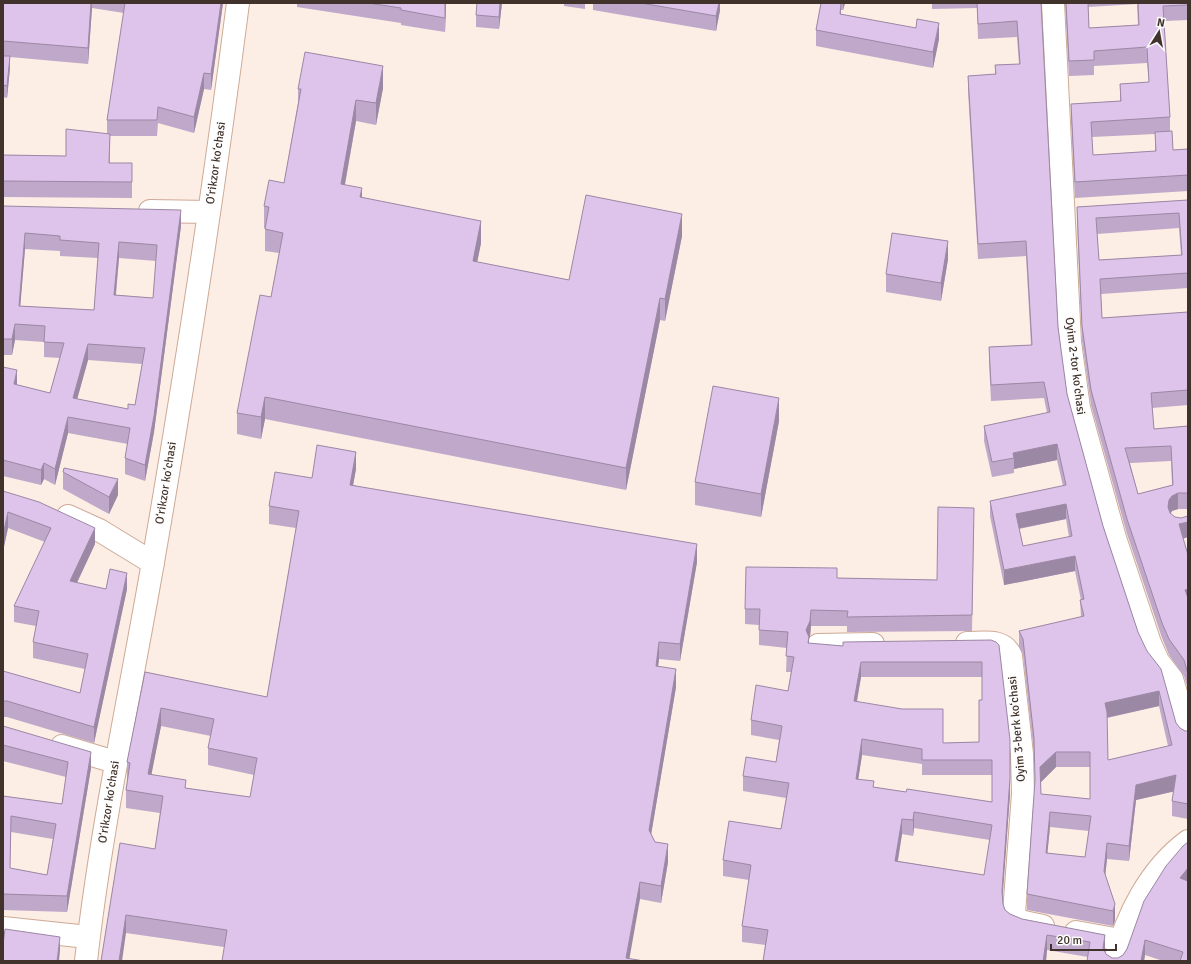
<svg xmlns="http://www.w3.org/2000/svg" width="1191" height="964" viewBox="0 0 1191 964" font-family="Signika,sans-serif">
	<rect width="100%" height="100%" fill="#fcede5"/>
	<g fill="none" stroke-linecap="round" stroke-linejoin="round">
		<defs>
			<g id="street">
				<polyline points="1053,3 1070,342 1079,408 1115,538 1150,643 1158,661 1172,679 1188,734"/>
				<polyline points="150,211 209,212"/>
				<polyline points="68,516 99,530 153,563"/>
				<path d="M967 643C984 643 1003 638 1011 656L1022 754 1023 794 1014 913 1015 918 1024 922 1043 926"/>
				<polyline points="818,645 873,644"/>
				<polyline points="62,746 115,762"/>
				<polyline points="3,928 88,937"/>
				<polyline points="1076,932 1120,940"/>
				<path d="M1115 961C1126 916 1150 869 1188 841"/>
			</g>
			<path id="secondary" d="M86 961C101 827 130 695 153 562 185 377 214 190 238 3"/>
		</defs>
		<!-- street casing -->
		<use href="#street" stroke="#cdaa96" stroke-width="24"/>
		<!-- secondary casing -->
		<use href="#secondary" stroke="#cdaa96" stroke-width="24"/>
		<!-- street -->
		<use href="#street" stroke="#fff" stroke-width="22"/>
		<!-- secondary -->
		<use href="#secondary" stroke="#fff" stroke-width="22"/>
	</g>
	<!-- wall -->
	<g fill="#bfa8c9" fill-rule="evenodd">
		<polygon points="3,3 223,3 211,90 204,89 194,133 158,123 157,136 110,136 110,163 132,179 132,198 3,197 3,155 66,156 107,134 107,120 124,13 92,8 88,64 10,57 10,68 7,98 3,97"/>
		<polygon points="297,3 446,3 445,32 401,25 401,23 297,7"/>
		<polygon points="477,3 502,3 499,29 476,27 476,15"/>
		<polygon points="564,3 585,3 585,9 564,6"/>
		<polygon points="593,3 720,3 720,10 716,31 593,10"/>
		<polygon points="821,3 845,3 843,10 841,10 841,14 939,39 933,68 816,46 816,30"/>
		<path d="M932 3H1041L1058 327 1067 394 1103 526 1138 632 1176 723 1180 728 1185 731H1188V819L1172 816V801L1174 791 1136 800 1129 861 1107 859 1105 875 1115 920 1113 926 1027 910V894L1035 783 1034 754 1023 655 1019 646V631L1081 617 1080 600H1081L1075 571 1004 585 990 516V501L1063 486 1057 460 1014 469V473L992 477 984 441V426L1047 413 1044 398 991 401 989 362V347L1031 345 1026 256 978 259 968 91V76L995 74V65L1019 64 1017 37 978 39 977 8 932 9ZM1066 519 1069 537 1023 546 1019 529ZM1159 706 1168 746 1108 760 1107 718ZM1056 767H1090V799L1041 794V782ZM1050 827 1089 831 1085 857 1047 853Z"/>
		<path d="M1065 3H1188V20L1164 21 1170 117V131L1173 150 1188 149V191L1075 198 1071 120V104L1120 101V84L1149 83 1147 63 1094 66V75L1069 76ZM1137 4 1138 25 1089 28 1088 7ZM1155 134V151L1093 155 1092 137Z"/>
		<polygon points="383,88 376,125 356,121 345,185 362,198 481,243 477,262 569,280 682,236 665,321 660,320 626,490 265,419 261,439 237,434 237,413 271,297 279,253 265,251 265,228 264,228 264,206 284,183 298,103 298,89"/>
		<path d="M1188 200V288L1101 294 1102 318 1188 312V405L1152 408 1154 429 1188 426V509H1178L1172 511 1170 514 1175 517 1181 518 1188 516V537L1183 538 1188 555V689L1184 676 1169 655 1162 638 1127 534 1091 405 1082 341 1077 223V207ZM1179 228 1181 255 1099 260 1097 234ZM1171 461 1172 485 1138 494 1130 463Z"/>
		<path d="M3 206 181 226 154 432 145 481 125 474V458L128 444 68 433 55 485 44 479 41 485 3 476V367L17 385 50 393 60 358 44 357V342L15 340 12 355H3ZM25 249 60 251V256L98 258 94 310 20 306ZM119 258 156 261 153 298 116 295ZM88 360 142 364 135 405 128 409 77 399Z"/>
		<polygon points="948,259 941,301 886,292 886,274"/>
		<polygon points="779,421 761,517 695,505 695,482"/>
		<path d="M356 469 353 485 697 562 680 661 659 659 658 666 676 687 651 834 655 842 668 862 661 903 640 899 224 947 126 933 101 961 155 849 160 813 126 808V790L128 780H127V762L145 672 267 697 296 528 269 524V506L312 478ZM161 726 211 736 208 748V765L254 775 250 797 186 788 151 775Z"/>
		<polygon points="63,472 118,495 109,514 63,489"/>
		<polygon points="3,491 95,544 77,583 106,589 127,589 94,743 7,717 3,717 3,671 80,693 85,669 33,658 33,642 36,626 14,622 14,606 45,542 8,528 3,551"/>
		<path d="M974 523 972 631 847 632V626H811L810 636 809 639V643L843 646 991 640 1010 794 1002 898 1003 904 1005 910 1010 914 1022 919 1105 935V952L1106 954 1112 958H1118L1123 955 1188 842V961H1163L1145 955 1144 961 1088 957 1047 950 1046 961H763L765 945 742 942V926L749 880 723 876V860L781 829 786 798 743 791V776L776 762 779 740 751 735V720L788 691 791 672H786L787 648 759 645V625L745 624V609L837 578 937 580ZM861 677H982V700L979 742 943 743 857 702ZM862 755 922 764V775H992V802L906 792 874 787 858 779ZM914 828 990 840 984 875 898 861 902 834 913 836Z"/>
		<path d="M3 726 91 768 67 912 3 910V796L62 804 66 777 3 761ZM11 832 53 839 47 875 10 868Z"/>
	</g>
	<!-- shaded-wall -->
	<g fill="#9b88a4">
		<polygon points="91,3 92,3 92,8 88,64 88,48"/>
		<polygon points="221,3 223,3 211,90 211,74"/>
		<polygon points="445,3 446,3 445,32"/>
		<polygon points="500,3 502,3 499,29 499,17"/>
		<polygon points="719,3 720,3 720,10 716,31 716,16"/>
		<polygon points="843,3 845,3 843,10"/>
		<polygon points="841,4 841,20 840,14"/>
		<polygon points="939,23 939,39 933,68 933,52"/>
		<polygon points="10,56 10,68 7,98 7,86"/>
		<polygon points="383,66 383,88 376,125 376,103"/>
		<polygon points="204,73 204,89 194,133 194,117"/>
		<polygon points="356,100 356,121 341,205 341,184"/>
		<polygon points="362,188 362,210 360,197"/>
		<polygon points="181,210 181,226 154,432 145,481 145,465"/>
		<polygon points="682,214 682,236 665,321 665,299"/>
		<polygon points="481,221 481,243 473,283 473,261"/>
		<polygon points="25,233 25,249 19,322 19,306"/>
		<polygon points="948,241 948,259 941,301 941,283"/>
		<polygon points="119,242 119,258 114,311 114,295"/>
		<polygon points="660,298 660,320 626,490 626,468"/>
		<polygon points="15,324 15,340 12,355 12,339"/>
		<polygon points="88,344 88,360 73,414 73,398"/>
		<polygon points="17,370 17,386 14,384"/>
		<polygon points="265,397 265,419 261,439 261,417"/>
		<polygon points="779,398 779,421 761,517 761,494"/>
		<polygon points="68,417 68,433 55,485 55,469"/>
		<polygon points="1057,444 1057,460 1014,469 1014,458 1013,453"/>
		<polygon points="356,452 356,469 350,502 350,485"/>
		<polygon points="44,463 44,479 41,485 41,470"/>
		<polygon points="118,479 118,495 109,514 109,497"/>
		<polygon points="1178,493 1178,509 1172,511 1169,516 1168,507 1169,500 1172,496"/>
		<polygon points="1066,504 1066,519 1016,529 1016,514"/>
		<polygon points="8,512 8,528 3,551 3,535"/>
		<polygon points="1188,522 1188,537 1179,540 1179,524"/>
		<polygon points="95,528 95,544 70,597 70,581"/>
		<polygon points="697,544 697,562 680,661 680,644"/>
		<polygon points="1075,556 1075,571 1004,585 1004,570"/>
		<polygon points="127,573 127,589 94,743 94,727"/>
		<polygon points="1188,589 1188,604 1185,590"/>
		<polygon points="811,610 811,626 810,636 809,639 809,653 806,630"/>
		<polygon points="659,642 659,659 656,683 656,666"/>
		<polygon points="861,662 861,677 854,716 854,701"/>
		<polygon points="676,669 676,687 649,847 649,830"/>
		<polygon points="1159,691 1159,706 1105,718 1105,703"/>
		<polygon points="161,708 161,726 148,792 148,774"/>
		<polygon points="862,739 862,755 856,794 856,779"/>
		<polygon points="91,752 91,768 67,912 67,896"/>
		<polygon points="1056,752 1056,767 1040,783 1040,767"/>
		<polygon points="1176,775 1176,791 1136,800 1129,861 1129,846 1136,785"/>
		<polygon points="1010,778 1010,794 1002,906 1002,891"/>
		<polygon points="914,812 914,828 913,836 913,820"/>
		<polygon points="1050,812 1050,827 1046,868 1046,853"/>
		<polygon points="902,819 902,834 895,876 895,861"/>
		<polygon points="1107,843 1107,859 1104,887 1104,871"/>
		<polygon points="668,844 668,862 661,903 661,886"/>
		<polygon points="1188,868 1188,884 1180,878"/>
		<polygon points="640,882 640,899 629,961 626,958"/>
		<polygon points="1115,904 1115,920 1113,926 1113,911"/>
		<polygon points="126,915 126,933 122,961 119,961"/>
		<polygon points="1047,935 1047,950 1046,961 1043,961"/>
		<polygon points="1105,935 1105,950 1103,961 1103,948"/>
		<polygon points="60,937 60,951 59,961 57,961"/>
		<polygon points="1145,940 1145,955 1144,961 1141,961"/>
	</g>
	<!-- building -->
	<g fill="#dec3ea" stroke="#9b88a4" fill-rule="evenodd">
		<polygon points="3,3 91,3 88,48 3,41"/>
		<polygon points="125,3 221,3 211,74 204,73 194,117 158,107 157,120 107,120"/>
		<polygon points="368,3 445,3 445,18 401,10 401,8"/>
		<polygon points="477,3 500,3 499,17 476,15"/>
		<polygon points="641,3 719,3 716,16"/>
		<polygon points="821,3 837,3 841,4 840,14 916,28 917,19 939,23 933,52 816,30"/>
		<path d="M977 3H1041L1058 327 1067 394 1103 526 1138 632 1147 651 1161 669 1176 723 1180 728 1185 731H1188V804L1172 801 1176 775 1136 785 1129 846 1107 843 1104 871 1115 904 1113 911 1027 894 1035 780 1034 738 1023 639 1019 631 1084 616 1080 600 1084 599 1075 556 1004 570 990 501 1066 485 1057 444 1013 453 1014 458 992 462 984 426 1050 412 1044 382 991 385 989 347 1032 345 1026 241 978 244 968 76 996 74 995 65 1020 64 1017 21 978 24ZM1066 504 1072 536 1023 546 1016 514ZM1159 691 1172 745 1108 760 1107 712 1105 703ZM1056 752H1090V799L1041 794 1040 767ZM1050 812 1091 816 1085 857 1046 853Z"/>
		<polygon points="1066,3 1088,3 1089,28 1139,25 1138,3 1188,3 1188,5 1163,6 1170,117 1091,122 1093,155 1156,151 1155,132 1172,131 1173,150 1188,149 1188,175 1075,182 1071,104 1121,101 1120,84 1149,82 1147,47 1094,51 1094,60 1069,61"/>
		<polygon points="305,52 383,66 376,103 356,100 341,184 362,188 360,197 481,221 473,261 569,280 586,195 682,214 665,299 660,298 626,468 265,397 261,417 237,413 260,295 271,297 283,233 265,229 269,207 264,206 269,180 284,183 301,89 298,89"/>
		<polygon points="3,56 10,56 7,86 3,85"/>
		<polygon points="66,129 110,134 109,163 132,163 132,182 3,181 3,155 66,156"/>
		<path d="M1188 200V273L1100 279 1102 318 1188 312V390L1151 393 1154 429 1188 426V493H1178L1172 496 1169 500 1168 507 1170 513 1175 517 1181 518 1188 516V522L1179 524 1188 555V589L1185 590 1188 598V674L1184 660 1169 639 1162 623 1127 519 1091 390 1082 326 1077 207ZM1179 213 1182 255 1099 260 1096 218ZM1171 446 1173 485 1138 494 1125 448Z"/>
		<path d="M3 206 181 210 154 416 145 465 125 458 130 428 68 417 55 469 44 463 41 470 3 460V367L17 370 14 384 50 393 64 343 44 342 45 326 15 324 12 339H3ZM25 233 60 236V240L99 243 94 310 19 306ZM119 242 157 245 153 298 114 295ZM88 344 145 348 135 405 128 404V409L73 398Z"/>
		<polygon points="892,233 948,241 941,283 886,274"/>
		<polygon points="713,386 779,398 761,494 695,482"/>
		<path d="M317 445 356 452 350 485 697 544 680 644 659 642 656 666 676 669 649 830 655 842 668 844 661 886 640 882 626 958 644 961H222L227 930 126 915 119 961H101L120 843 155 849 163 796 126 790 130 763 127 762 145 672 267 697 299 511 269 506 275 472 312 478ZM161 708 214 719 208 748 257 758 250 797 185 788 186 780 148 774Z"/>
		<polygon points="64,468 118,479 109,497 63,472"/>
		<polygon points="3,491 39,502 95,528 70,581 106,589 110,569 127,573 94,727 7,701 3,701 3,671 80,693 88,654 33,642 39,611 14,606 51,528 8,512 3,535"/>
		<path d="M938 507 974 508 972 615 847 617 848 611 811 610 810 621 806 630 809 637 808 643 843 646V642L991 640 996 642 999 645 1010 740V778L1002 891 1003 904 1005 910 1010 914 1022 919 1105 935 1103 948 1106 954 1112 958H1118L1123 955 1127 949 1144 901 1166 866 1183 846 1188 842V868L1180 878 1188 881V961H1180L1183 952 1145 940 1141 961H1087L1090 942 1047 935 1043 961H763L768 930 742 926 751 865 723 860 729 821 781 829 789 783 743 776 746 757 776 762 782 726 751 720 756 685 788 691 794 657 786 656 788 632 759 630 760 609H745L746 567 837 568V578L937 580ZM861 662H982V700H979V742L943 743V709H902L854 701ZM862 739 922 749V760H992V802L907 789 906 792 873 787 874 781 856 779ZM914 812 992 825 984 875 895 861 902 819 913 820Z"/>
		<path d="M3 726 91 752 67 896 3 894V796L62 804 68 762 3 745ZM11 816 56 824 47 875 10 868Z"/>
		<polygon points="5,929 60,937 57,961 3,961 3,944"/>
	</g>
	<g text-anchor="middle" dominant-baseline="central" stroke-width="4" stroke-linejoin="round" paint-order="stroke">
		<!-- street labels -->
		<g font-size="12" fill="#41332b" stroke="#fdfdfd">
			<text transform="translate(216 163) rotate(-82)">Oʻrikzor koʻchasi</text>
			<text transform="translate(1075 366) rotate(83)">Oyim 2-tor koʻchasi</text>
			<text transform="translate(166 483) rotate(-81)">Oʻrikzor koʻchasi</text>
			<text transform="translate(1017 729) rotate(-95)">Oyim 3-berk koʻchasi</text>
			<text transform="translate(109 802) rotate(-81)">Oʻrikzor koʻchasi</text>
		</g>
	</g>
	<!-- border -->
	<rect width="1191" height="964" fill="none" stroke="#41332b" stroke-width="8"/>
	<!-- north arrow -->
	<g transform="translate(1159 32) rotate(11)" stroke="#fdfdfd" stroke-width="3" paint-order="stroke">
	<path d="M0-3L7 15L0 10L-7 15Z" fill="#41332b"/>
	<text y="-6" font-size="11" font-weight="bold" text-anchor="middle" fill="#41332b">N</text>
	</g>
	<!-- scale -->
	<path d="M1051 944v6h65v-6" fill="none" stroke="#41332b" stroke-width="2"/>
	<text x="1057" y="944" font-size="12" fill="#41332b" stroke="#fdfdfd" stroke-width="3" paint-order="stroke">20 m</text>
</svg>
